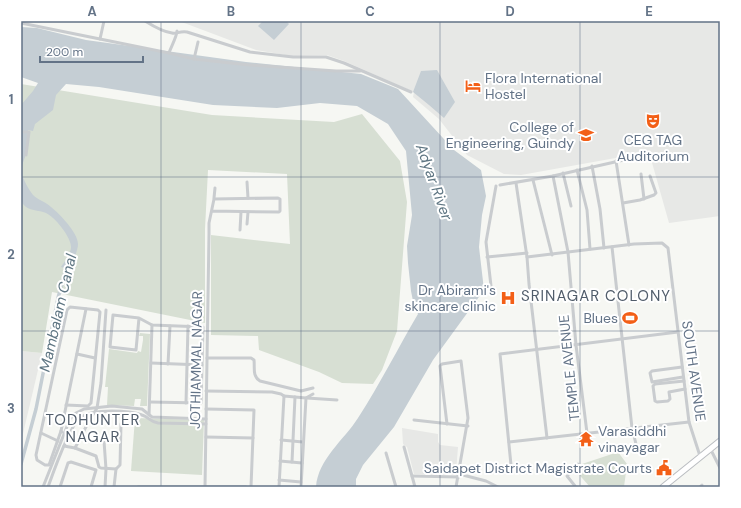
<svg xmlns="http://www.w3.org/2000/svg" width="741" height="508" viewBox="0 0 741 508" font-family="'DM Sans',sans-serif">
	<rect width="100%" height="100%" fill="#f6f7f3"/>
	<!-- built -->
	<g fill="#e7e8e6">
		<polygon points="179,21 720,21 720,216 669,223 649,152 521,175 504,174 467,155 439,119 413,97 414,92 344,61 327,55 291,56 256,50"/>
		<polygon points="21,351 42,353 21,442"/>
		<polygon points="402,428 438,434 438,442 440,445 458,447 456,472 454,475 414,474 407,447 403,444"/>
	</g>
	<!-- green -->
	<g fill="#d7dfd3">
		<polygon points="21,84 212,115 334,122 362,114 400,161 407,202 397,331 382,370 373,384 342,383 319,372 259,350 258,336 211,335 211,235 290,244 287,174 208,170 205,229 205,323 52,292 42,353 21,351"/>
		<polygon points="140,333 150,334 147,406 140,406 141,399 135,399 134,406 107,405 108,387 105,387 109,349 137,353 138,351 141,352 143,340 143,336 139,336"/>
		<polygon points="135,418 204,420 202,475 131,471"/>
		<polygon points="618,452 627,464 624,487 590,487 575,470 582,464"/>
	</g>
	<!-- water -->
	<g fill="#c5ced4">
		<polygon points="263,21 286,21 289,24 274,40 258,26"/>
		<path d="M21 27 37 28 86 40 246 62 361 74 398 89 454 150 481 170 486 196 482 215 479 247 484 290 433 360 394 427 363 465 356 479V487H316C318 459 344 440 358 418 380 384 398 348 418 314L414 306 411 291 408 263 407 246 412 215 406 151 388 124 357 106 320 103 277 108 213 105 99 87 66 84 56 95 53 110 35 124 33 131 28 130 25 157 21 168V105L33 91 38 83 21 77Z"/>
		<polygon points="437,70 455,102 444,118 429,105 413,92 421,71"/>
		<path d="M21 173C24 180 28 189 33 195 38 200 46 202 51 207 60 214 78 233 78 244 78 248 76 254 74 259 72 265 67 269 61 267 65 261 70 255 71 248 72 238 55 217 46 213 39 210 28 211 23 204 18 196 21 182 21 173Z"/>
	</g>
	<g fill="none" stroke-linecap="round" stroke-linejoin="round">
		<!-- canal -->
		<polyline stroke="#c5ced4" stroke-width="3.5" points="21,464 36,409 58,298 67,265"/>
		<defs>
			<polyline id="primary" points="663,487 720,441"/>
		</defs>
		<!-- primary casing -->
		<use href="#primary" stroke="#bbbec2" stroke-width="7"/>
		<!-- street -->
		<g stroke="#c9cccf" stroke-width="3">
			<path d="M145 21C153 26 163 32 172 33 177 34 179 31 187 32L250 52 293 57H326L344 63 411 92"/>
			<polyline points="21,23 100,39 104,21"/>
			<polyline points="100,39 169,53 194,59 249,65 336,71 360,71"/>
			<path d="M169 53C171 47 177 36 177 31"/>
			<polyline points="194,59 198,42"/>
			<polyline points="21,132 29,132 26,155"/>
			<polyline points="616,161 629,245"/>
			<polyline points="592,166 600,209 604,248"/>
			<polyline points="577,170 587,210 590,249"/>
			<polyline points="563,173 571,206"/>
			<polyline points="641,174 644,199"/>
			<polyline points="553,176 568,252 576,345 587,433"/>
			<polyline points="533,180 552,255"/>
			<polyline points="247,182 248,198"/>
			<polyline points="516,183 527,257 529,284 547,438"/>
			<polyline points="500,185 553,176 628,159"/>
			<polyline points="214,198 215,188"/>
			<polyline points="623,203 640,200 654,195 656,193 650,176"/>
			<polyline points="247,224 248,212"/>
			<polyline points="240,230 241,212"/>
			<polyline points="612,247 632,428 636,444"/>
			<polyline points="487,257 527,253"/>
			<polyline points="527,257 634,244 662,243 668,248 689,422 700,456"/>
			<polyline points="491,286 486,242 496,186"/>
			<polyline points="139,318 136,350 110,347 113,315 139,318 152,325 203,327 201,403 150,402"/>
			<polyline points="77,354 95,358"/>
			<path d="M207 358H251L254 360C255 368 252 376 260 381L301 391 313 388"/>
			<polyline points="151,363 202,365"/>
			<polyline points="168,364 170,326"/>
			<polyline points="682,367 652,371 650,373 652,382 683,377"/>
			<polyline points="684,381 655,384 653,386 655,401 657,402 668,401 670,399 669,392 685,389"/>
			<polyline points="206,391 272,392 281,394 284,396"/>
			<polyline points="307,398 337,400"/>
			<polyline points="186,403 188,326"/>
			<polyline points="206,409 254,410 251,487"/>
			<polyline points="149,415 152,325"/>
			<polyline points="414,420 468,426"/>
			<polyline points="447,424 440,366 442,364 461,361 468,418 456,487"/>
			<polyline points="61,431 49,465 45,465 37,460 36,455 67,310 70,307 98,310 100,312 91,403 88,406 66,405"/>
			<polyline points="62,432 61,431 86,309"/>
			<polyline points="41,433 58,441"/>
			<polyline points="206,437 253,438"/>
			<polyline points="281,440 303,442"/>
			<polyline points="104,441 106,469 105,487"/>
			<polyline points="509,442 689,422"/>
			<polyline points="64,446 75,448 89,421 97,408 101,383 106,310"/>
			<polyline points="404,447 415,487"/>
			<polyline points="75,448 96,456 99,467 101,468 116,469 120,465 121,424"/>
			<polyline points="710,448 720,468"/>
			<polyline points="386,453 396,487"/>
			<polyline points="280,461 302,463"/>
			<polyline points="292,462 295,397"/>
			<polyline points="511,465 500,354 678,332"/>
			<polyline points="459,474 486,481 498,487"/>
			<polyline points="412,476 459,477"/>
			<polyline points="279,480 301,482"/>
			<polyline points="43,487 70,419 74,414 84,409 112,406 142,409 152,417 206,419"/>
			<path d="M48 487C53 473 70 425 80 418 88 412 102 411 112 411 121 411 134 412 142 415 149 417 150 422 158 423L206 424"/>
			<polyline points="60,487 68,463 71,462 96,470 91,487"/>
			<polyline points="114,487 116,469"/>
			<polyline points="138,487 246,487"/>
			<polyline points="205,487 209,234 209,223 214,199 278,198 280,199 280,211 279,212 212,211"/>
			<polyline points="279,487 284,396 306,398"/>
			<polyline points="301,487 306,398 313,394"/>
			<polyline points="574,487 575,486 567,476 578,464"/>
			<polyline points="700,487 702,485"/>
		</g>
		<!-- primary -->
		<use href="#primary" stroke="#fff" stroke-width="5"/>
	</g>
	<!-- grid -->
	<path fill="none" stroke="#637387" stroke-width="1" stroke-opacity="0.55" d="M161 21V487M301 21V487M440 21V487M580 21V487M21 177H720M21 331H720"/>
	<!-- icons -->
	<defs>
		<symbol id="hotel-bare" viewBox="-9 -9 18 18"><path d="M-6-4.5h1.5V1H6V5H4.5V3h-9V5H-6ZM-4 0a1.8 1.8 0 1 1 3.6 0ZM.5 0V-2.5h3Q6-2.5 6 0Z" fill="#f35f17" stroke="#fff" stroke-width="2.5" paint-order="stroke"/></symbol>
		<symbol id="theatre-bare" viewBox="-9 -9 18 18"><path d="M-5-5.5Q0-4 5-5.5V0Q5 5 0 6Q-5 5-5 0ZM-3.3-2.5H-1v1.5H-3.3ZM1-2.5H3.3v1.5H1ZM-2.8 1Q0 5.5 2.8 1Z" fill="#f35f17" stroke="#fff" stroke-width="2.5" paint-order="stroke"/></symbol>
		<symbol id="university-bare" viewBox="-9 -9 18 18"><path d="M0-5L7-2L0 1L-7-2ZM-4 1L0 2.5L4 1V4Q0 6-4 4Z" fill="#f35f17" stroke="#fff" stroke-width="2.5" paint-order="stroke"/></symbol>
		<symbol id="hospital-bare" viewBox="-9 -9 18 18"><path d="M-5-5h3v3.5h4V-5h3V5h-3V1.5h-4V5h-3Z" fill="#f35f17" stroke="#fff" stroke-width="2.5" paint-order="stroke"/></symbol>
		<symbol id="stadium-bare" viewBox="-9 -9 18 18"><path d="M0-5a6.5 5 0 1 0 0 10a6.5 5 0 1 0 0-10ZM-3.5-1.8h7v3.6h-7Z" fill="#f35f17" stroke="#fff" stroke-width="2.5" paint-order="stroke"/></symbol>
		<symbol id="temple-bare" viewBox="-9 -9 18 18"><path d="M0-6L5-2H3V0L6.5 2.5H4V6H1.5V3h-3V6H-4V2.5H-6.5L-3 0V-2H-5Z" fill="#f35f17" stroke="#fff" stroke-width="2.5" paint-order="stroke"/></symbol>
		<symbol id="civic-bare" viewBox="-9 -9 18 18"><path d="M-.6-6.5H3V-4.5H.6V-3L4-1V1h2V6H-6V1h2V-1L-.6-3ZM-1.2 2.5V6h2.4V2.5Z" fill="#f35f17" stroke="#fff" stroke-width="2.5" paint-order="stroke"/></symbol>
	</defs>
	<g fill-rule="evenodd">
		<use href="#hotel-bare" x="462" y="75" width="22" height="22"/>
		<use href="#theatre-bare" x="642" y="110" width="22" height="22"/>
		<use href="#university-bare" x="575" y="124" width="22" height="22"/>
		<use href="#hospital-bare" x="497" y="287" width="22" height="22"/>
		<use href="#stadium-bare" x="619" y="307" width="22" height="22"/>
		<use href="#temple-bare" x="575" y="428" width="22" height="22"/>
		<use href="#civic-bare" x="653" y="457" width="22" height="22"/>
	</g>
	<g text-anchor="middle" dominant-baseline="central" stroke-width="4" stroke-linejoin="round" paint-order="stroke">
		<!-- poi labels -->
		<g font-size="14" fill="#637387" stroke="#fff" text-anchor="end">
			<text x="485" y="78" text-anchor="start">Flora International<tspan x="485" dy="16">Hostel</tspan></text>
			<text x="574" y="127">College of<tspan x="574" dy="16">Engineering, Guindy</tspan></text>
			<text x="653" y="140" text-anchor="middle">CEG TAG<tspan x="653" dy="16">Auditorium</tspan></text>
			<text x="496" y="290">Dr Abirami's<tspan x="496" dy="16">skincare clinic</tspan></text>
			<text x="618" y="318">Blues</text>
			<text x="598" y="431" text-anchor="start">Varasiddhi<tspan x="598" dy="16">vinayagar</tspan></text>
			<text x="652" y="468">Saidapet District Magistrate Courts</text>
		</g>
		<!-- street labels -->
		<g font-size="14" fill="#637387" stroke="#fff">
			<text transform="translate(196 360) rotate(-89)">JOTHIAMMAL NAGAR</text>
			<text transform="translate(569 368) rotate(-96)">TEMPLE AVENUE</text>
			<text transform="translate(694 371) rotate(82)">SOUTH AVENUE</text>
		</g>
		<!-- water labels -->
		<g font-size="15" font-style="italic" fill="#5f7683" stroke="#fff">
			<text transform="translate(434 182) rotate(70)">Adyar River</text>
			<text transform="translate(58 313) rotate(-77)">Mambalam Canal</text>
		</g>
		<!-- neighbourhood labels -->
		<g font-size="15" letter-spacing="1" fill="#515d6b" stroke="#fff">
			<text x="596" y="296">SRINAGAR COLONY</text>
			<text x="93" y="420">TODHUNTER<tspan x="93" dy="17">NAGAR</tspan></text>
		</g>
	</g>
	<!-- border -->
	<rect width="741" height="508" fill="none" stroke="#ffffff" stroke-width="44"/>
	<!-- scale -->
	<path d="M40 56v6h103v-6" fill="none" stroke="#637387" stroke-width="2"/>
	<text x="46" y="56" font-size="12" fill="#637387" stroke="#ffffff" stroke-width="3" paint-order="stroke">200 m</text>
	<rect x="22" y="22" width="697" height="464" fill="none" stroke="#637387" stroke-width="1.5"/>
	<g font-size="13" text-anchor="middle" font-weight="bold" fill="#637387">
		<text x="92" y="16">A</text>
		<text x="231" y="16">B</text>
		<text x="370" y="16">C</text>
		<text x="510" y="16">D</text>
		<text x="649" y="16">E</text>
		<text x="11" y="104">1</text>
		<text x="11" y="259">2</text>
		<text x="11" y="413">3</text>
	</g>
</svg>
